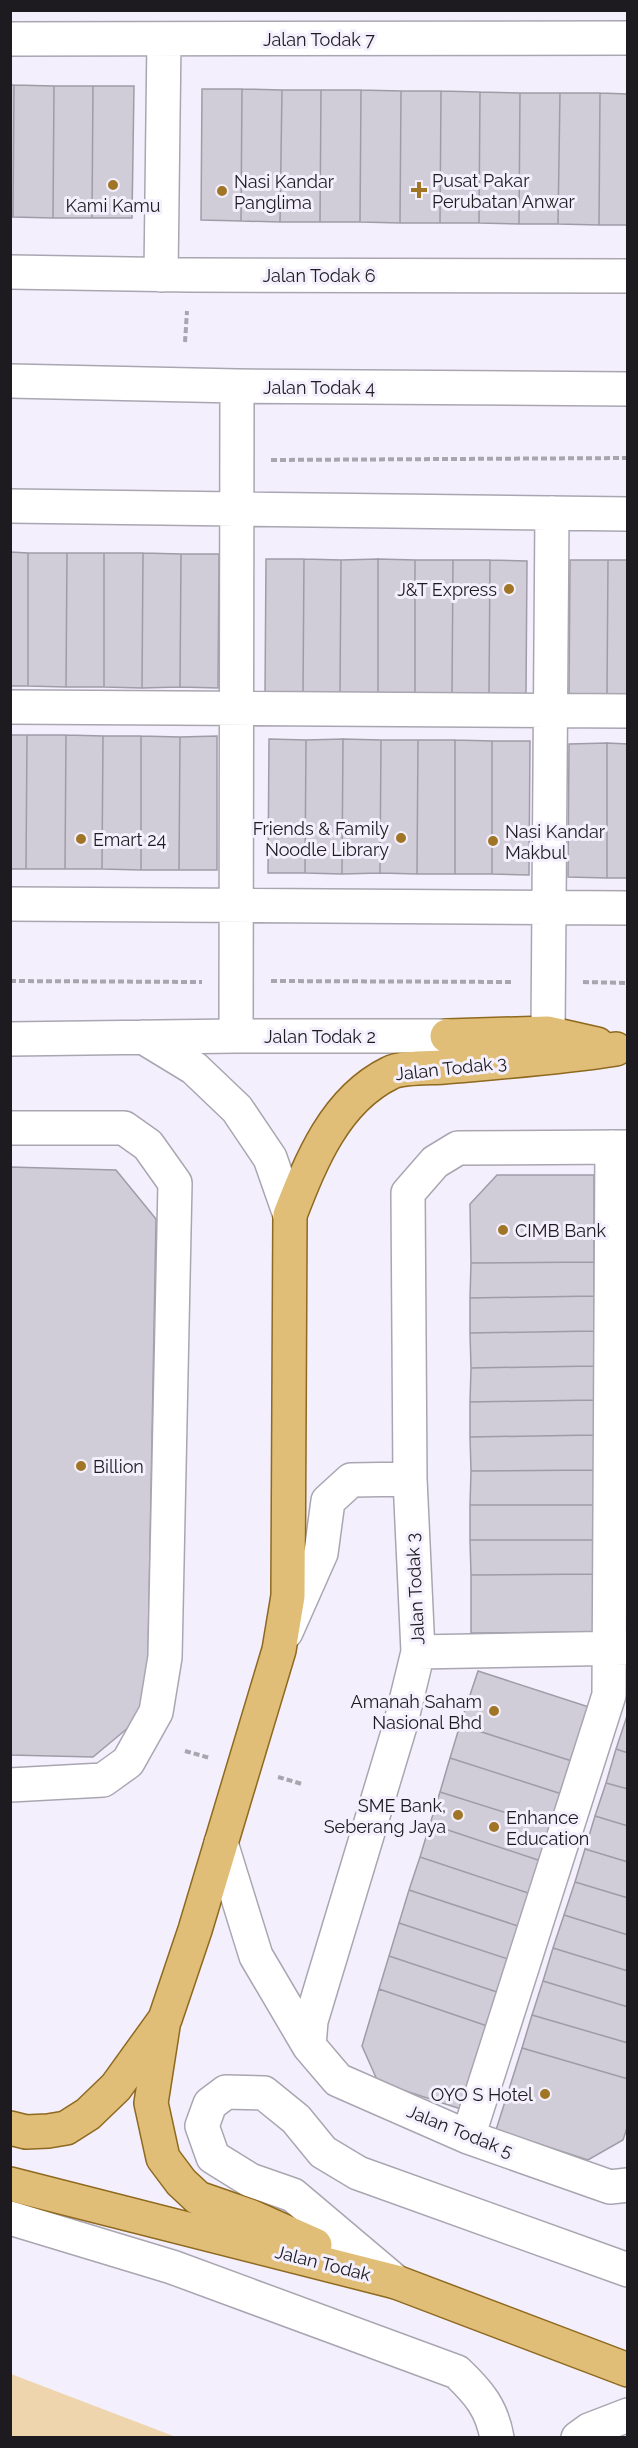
<svg xmlns="http://www.w3.org/2000/svg" width="638" height="2448" font-family="Raleway,sans-serif">
	<style>
		.green { fill: #eed5ad }
		.building { fill: #d0ccd8; stroke: #9f9ca7; stroke-width: 1.5 }
		.lines { fill: none; stroke-linecap: round; stroke-linejoin: round }
		.minor-casing { stroke: #a9a6b1; stroke-width: 36 }
		.major-casing { stroke: #8e691f; stroke-width: 36 }
		.path { stroke: #a8a5af; stroke-width: 4; stroke-dasharray: 6 3; stroke-linecap: butt }
		.minor { stroke: #fff; stroke-width: 33 }
		.major { stroke: #e0be78; stroke-width: 33 }
		.poi-dot { fill: #a07626; stroke: #f4effc; stroke-width: 2 }
		.labels { text-anchor: middle; dominant-baseline: central; stroke-width: 6; stroke-linejoin: round; paint-order: stroke }
		.street-label { font-size: 18px; fill: #1d1b20; stroke: #f4effc }
		.poi-label { font-size: 18px; fill: #1d1b20; stroke: #f4effc; text-anchor: start }
	</style>
	<rect width="100%" height="100%" fill="#f4effc"/>
	<!-- green -->
	<path class="green" d="M11 2374 176 2437H11Z"/>
	<!-- building -->
	<path class="building" d="M10 85H14L13 217H10Z
		M14 85 54 86 53 218 13 217Z
		M54 86H93L92 218H53Z
		M93 86H134L132 218H92Z
		M202 89H242L241 221 201 220Z
		M242 89 282 90 280 222 241 221Z
		M282 90H321L320 222H280Z
		M321 90H361L360 222H320Z
		M361 90 401 91 400 223 360 222Z
		M401 91H441L440 223H400Z
		M441 91 480 92 479 223H440Z
		M480 92 520 93 519 224 479 223Z
		M520 93H560L558 224H519Z
		M560 93H600L599 225 558 224Z
		M600 93 628 94V225H599Z
		M10 552 28 553V686H10Z
		M28 553H67L66 687 28 686Z
		M67 553H104V687H66Z
		M104 553H143L142 688 104 687Z
		M143 553 181 554 180 687 142 688Z
		M181 554H219L218 688 180 687Z
		M266 559H304L303 693H265Z
		M304 559 341 560 340 693H303Z
		M378 559 415 560V694L378 693Z
		M378 559V693H340L341 560Z
		M415 560H453L452 694H415Z
		M453 560H490L489 694H452Z
		M490 560 527 561 526 695 489 694Z
		M570 560H608L607 694H569Z
		M608 560H628V694H607Z
		M10 735H27L26 869H10Z
		M27 735H66L65 869H26Z
		M66 735 103 736 102 869H65Z
		M103 736H141V870L102 869Z
		M141 736 180 737 179 870H141Z
		M217 736V870H179L180 737Z
		M269 739 306 740 305 873H268Z
		M343 739 381 740 380 873 342 874Z
		M343 739 342 874 305 873 306 740Z
		M381 740H418L417 874 380 873Z
		M418 740H455V874H417Z
		M455 740 492 741V874H455Z
		M492 741H530L529 875 492 874Z
		M607 743V878L568 877 569 744Z
		M607 743 628 744V878H607Z
		M10 1167 116 1170 156 1219 147 1712 93 1757 10 1755Z
		M497 1175H594V1262L471 1263 470 1204Z
		M594 1262V1296L470 1298 471 1263Z
		M594 1296V1331L470 1333V1298Z
		M594 1331V1366L471 1368 470 1333Z
		M594 1366V1400L470 1402 471 1368Z
		M594 1400V1435L470 1437V1402Z
		M594 1435V1470L471 1471 470 1437Z
		M594 1470V1505H470L471 1471Z
		M470 1505H594V1540H470Z
		M470 1540H594V1574L471 1575Z
		M594 1574V1632L471 1633V1575Z
		M478 1671 595 1709 578 1763 460 1725Z
		M628 1713V1753L616 1749Z
		M460 1725 578 1763 568 1796 450 1758Z
		M616 1749 628 1753V1789L606 1783Z
		M450 1758 568 1796 558 1829 440 1792Z
		M606 1783 628 1789V1826L595 1816Z
		M440 1792 558 1829 547 1863 430 1824Z
		M595 1816 628 1826V1862L585 1849Z
		M430 1824 547 1863 537 1896 420 1857Z
		M585 1849 628 1862V1898L575 1882Z
		M420 1857 537 1896 527 1929 409 1890Z
		M575 1882 628 1898V1935L564 1915Z
		M409 1890 527 1929 517 1962 399 1923Z
		M564 1915 628 1935V1971L553 1948Z
		M399 1923 517 1962 506 1995 389 1956Z
		M553 1948 628 1971V2007L543 1981Z
		M389 1956 506 1995 496 2029 379 1989Z
		M543 1981 628 2007V2043L532 2015Z
		M379 1989 496 2029 470 2112 378 2082 362 2046Z
		M532 2015 628 2043V2079L522 2048Z
		M522 2048 628 2079V2125L623 2140 588 2160 496 2130Z"/>
	<g class="lines">
		<defs>
			<path id="minor" d="M10 39 628 38
				M10 272 190 275 628 276
				M161 275 164 39
				M10 381 237 386 628 389
				M10 506 628 514
				M10 707 628 711
				M10 904 628 908
				M548 1033 552 513
				M236 1036 237 386
				M143 1037 194 1068 237 1109 270 1158 290 1215
				M10 1039 236 1036H447
				M10 1128H124L148 1145 175 1183 165 1657 156 1712 128 1762 103 1780 10 1785
				M286 1632 321 1553 328 1501 351 1480 410 1479
				M418 1652 628 1648
				M221 1843 256 1956 309 2046 338 2080 468 2137 610 2187 628 2185
				M309 2046 311 2021 400 1726 418 1652 410 1479 408 1193 435 1162 458 1148 628 1147
				M468 2137 609 1695 612 1147
				M10 2218 172 2267 457 2372C478 2392 492 2408 497 2438
				M396 2282 293 2195 250 2180 213 2157 202 2126 210 2104 226 2092 264 2093 296 2119 323 2152 358 2173 628 2270
				M578 2438 589 2430 628 2415"/>
			<path id="major" d="M447 1036 548 1033 597 1044
				M163 2026 151 2103 163 2158 181 2182 198 2198 250 2216 315 2245
				M10 2128 26 2132 48 2131 66 2128 88 2114 116 2087 165 2019 195 1930 279 1650 288 1596 290 1215C311 1161 335 1100 390 1073 401 1067 430 1068 444 1067 502 1062 559 1058 616 1049
				M10 2184 396 2282 628 2370"/>
		</defs>
		<!-- minor casing -->
		<use href="#minor" class="minor-casing"/>
		<!-- major casing -->
		<use href="#major" class="major-casing"/>
		<!-- path -->
		<path class="path" d="M185 342 187 311
			M271 460 628 458
			M10 981 202 982
			M271 981 512 982
			M583 982 628 983
			M185 1751 210 1758
			M278 1777 302 1784"/>
		<!-- minor -->
		<use href="#minor" class="minor"/>
		<!-- major -->
		<use href="#major" class="major"/>
	</g>
	<!-- markers -->
	<g class="poi-dot">
		<circle cx="113" cy="185" r="6"/>
		<path d="M416 181h6v6h6v6h-6v6h-6v-6h-6v-6h6z"/>
		<circle cx="222" cy="191" r="6"/>
		<circle cx="509" cy="589" r="6"/>
		<circle cx="401" cy="838" r="6"/>
		<circle cx="81" cy="839" r="6"/>
		<circle cx="493" cy="841" r="6"/>
		<circle cx="503" cy="1230" r="6"/>
		<circle cx="81" cy="1466" r="6"/>
		<circle cx="494" cy="1711" r="6"/>
		<circle cx="458" cy="1815" r="6"/>
		<circle cx="494" cy="1827" r="6"/>
		<circle cx="545" cy="2094" r="6"/>
	</g>
	<g class="labels">
		<!-- street labels -->
		<g class="street-label">
			<text x="319" y="39">Jalan Todak 7</text>
			<text x="319" y="275">Jalan Todak 6</text>
			<text x="319" y="387">Jalan Todak 4</text>
			<text x="320" y="1036">Jalan Todak 2</text>
			<text transform="translate(451 1068) rotate(-6)">Jalan Todak 3</text>
			<text transform="translate(415 1589) rotate(-93)">Jalan Todak 3</text>
			<text transform="translate(460 2131) rotate(22)">Jalan Todak 5</text>
			<text transform="translate(323 2263) rotate(14)">Jalan Todak</text>
		</g>
		<!-- poi labels -->
		<g class="poi-label">
			<text x="432" y="180">Pusat Pakar<tspan x="432" dy="21">Perubatan Anwar</tspan></text>
			<text x="234" y="181">Nasi Kandar<tspan x="234" dy="21">Panglima</tspan></text>
			<text x="113" y="205" text-anchor="middle">Kami Kamu</text>
			<text x="497" y="589" text-anchor="end">J&amp;T Express</text>
			<text x="389" y="828" text-anchor="end">Friends &amp; Family<tspan x="389" dy="21">Noodle Library</tspan></text>
			<text x="505" y="831">Nasi Kandar<tspan x="505" dy="21">Makbul</tspan></text>
			<text x="93" y="839">Emart 24</text>
			<text x="515" y="1230">CIMB Bank</text>
			<text x="93" y="1466">Billion</text>
			<text x="482" y="1701" text-anchor="end">Amanah Saham<tspan x="482" dy="21">Nasional Bhd</tspan></text>
			<text x="446" y="1805" text-anchor="end">SME Bank,<tspan x="446" dy="21">Seberang Jaya</tspan></text>
			<text x="506" y="1817">Enhance<tspan x="506" dy="21">Education</tspan></text>
			<text x="533" y="2094" text-anchor="end">OYO S Hotel</text>
		</g>
	</g>
	<!-- border -->
	<rect width="638" height="2448" fill="none" stroke="#1d1b20" stroke-width="24"/>
</svg>
